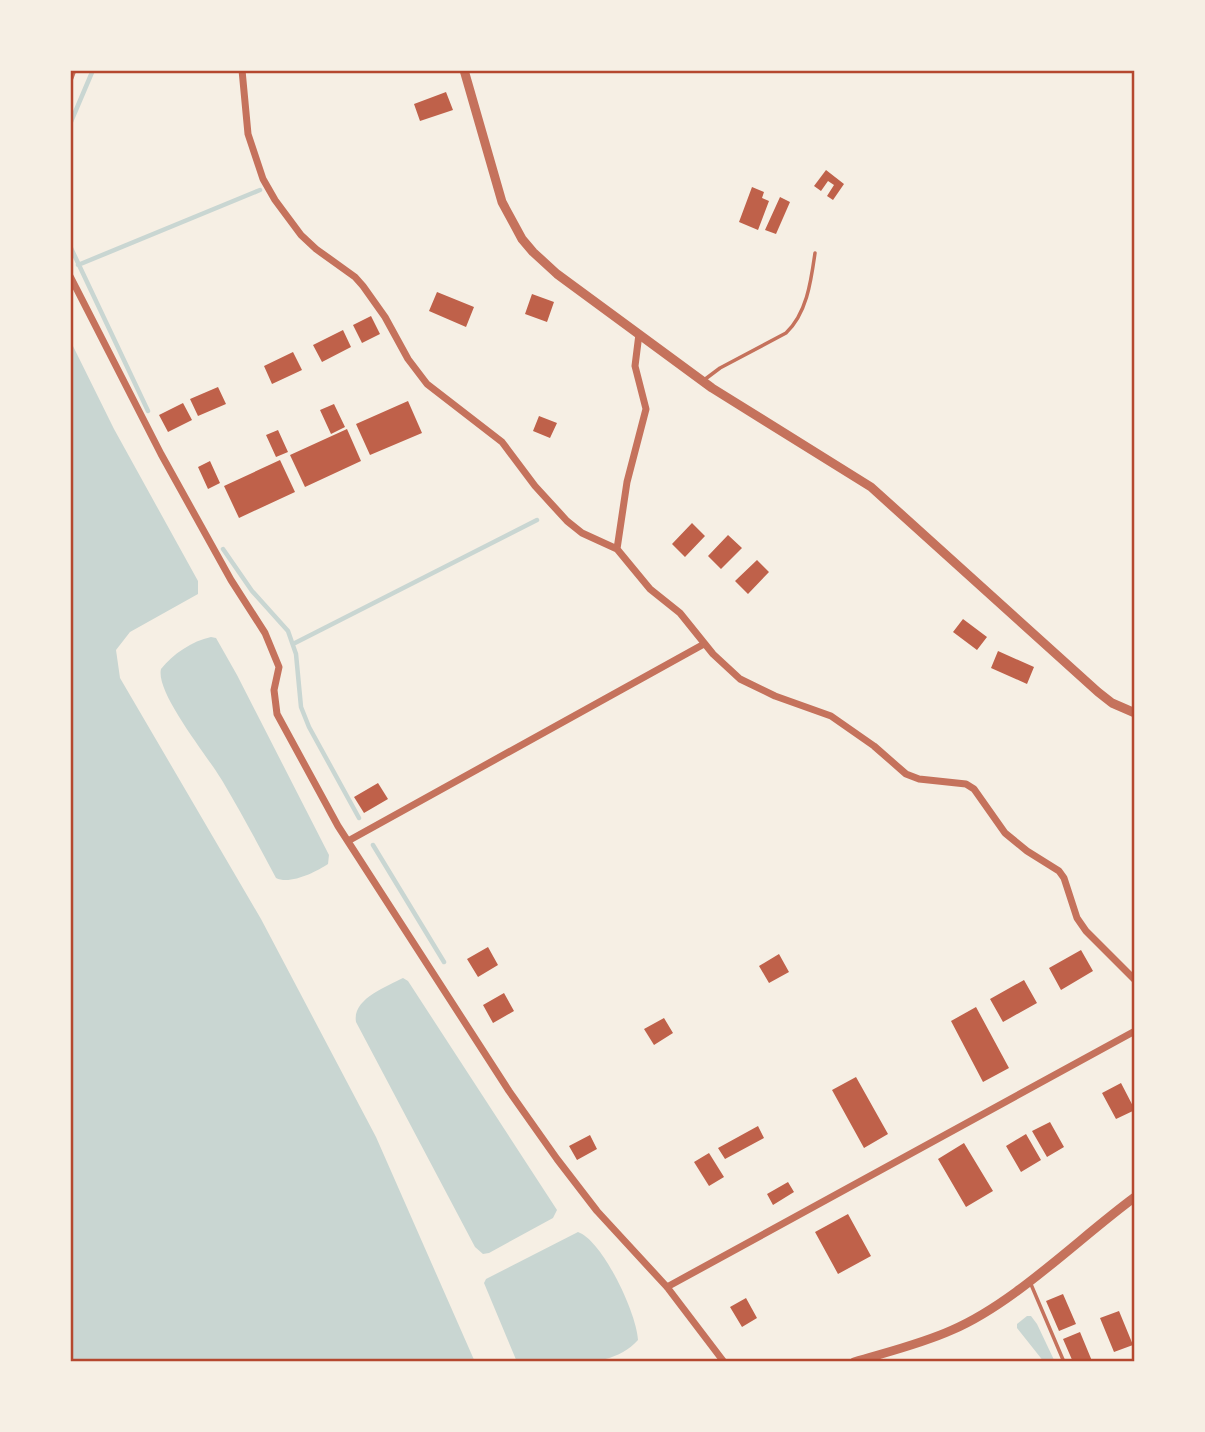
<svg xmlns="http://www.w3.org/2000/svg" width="1205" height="1432" font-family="'Space Grotesk',sans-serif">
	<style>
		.water { fill: #c9d6d2 }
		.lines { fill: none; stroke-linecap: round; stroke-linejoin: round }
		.stream { stroke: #c9d6d2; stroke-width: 4.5 }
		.building { fill: #bf614a }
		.service { stroke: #c5725c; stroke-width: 3.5 }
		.minor { stroke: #c5725c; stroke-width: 7 }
		.tertiary { stroke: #c5725c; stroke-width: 9 }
		.neatline { fill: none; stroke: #b5482f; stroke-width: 2.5 }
	</style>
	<rect width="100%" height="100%" fill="#f6efe4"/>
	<!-- water -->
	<path class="water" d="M70 340 114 429 198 581V594L130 632 116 650 120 678 261 919 376 1137 475 1362H70Z
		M211 637 216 638 220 645 237 675 329 855 328 864C316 872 290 885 276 878 259 846 242 814 223 782 210 759 155 693 161 669 173 654 192 641 211 637Z
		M403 978 408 981 557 1210 553 1218 489 1253 483 1254 475 1247 356 1022C352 999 386 987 403 978Z
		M578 1232C603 1241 637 1314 638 1340 609 1372 556 1362 517 1362L484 1283 486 1279Z
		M1027 1316H1031L1037 1324 1055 1362H1044L1017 1328V1324Z"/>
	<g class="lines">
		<!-- stream -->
		<path class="stream" d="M70 124 93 70
			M70 246 148 411
			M78 265 260 190
			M223 549 252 591 288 631 296 654 301 707 309 727 359 818
			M293 644 537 520
			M373 845 444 962"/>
	</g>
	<!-- building -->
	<path class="building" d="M446 92 453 110 420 121 414 104Z
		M826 170 844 184 833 200 827 196 834 185 828 181 821 191 814 186Z
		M752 187 764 192 762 198 769 201 758 230 739 222Z
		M780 197 790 202 776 234 765 230Z
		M437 292 474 307 466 327 429 311Z
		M532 294 554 302 547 322 525 314Z
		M371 316 380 334 362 343 353 325Z
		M343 330 351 347 322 362 313 345Z
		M293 352 302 370 272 384 264 366Z
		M218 387 226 404 198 416 190 399Z
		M408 401 422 433 370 455 356 424Z
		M183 403 192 420 168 432 159 415Z
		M334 404 345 427 331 434 320 410Z
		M539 416 557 423 550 438 533 431Z
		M347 429 361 461 305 487 290 455Z
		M278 430 288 452 276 457 266 435Z
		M280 460 295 492 239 518 224 486Z
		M210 461 220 483 208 489 198 467Z
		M692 523 705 536 685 557 672 544Z
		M728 535 742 548 721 569 708 556Z
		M757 560 769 572 748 594 735 581Z
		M963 619 987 637 977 650 953 632Z
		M998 651 1034 667 1027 684 991 668Z
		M378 783 388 799 364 813 354 797Z
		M488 947 498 965 478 977 467 959Z
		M1081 950 1093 971 1061 990 1049 968Z
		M779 954 789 972 769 983 759 966Z
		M1024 980 1037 1003 1003 1022 990 999Z
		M504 993 514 1011 493 1023 483 1005Z
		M976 1007 1009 1068 983 1082 951 1021Z
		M664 1018 673 1033 654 1045 644 1029Z
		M856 1077 888 1134 864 1148 832 1090Z
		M1121 1083 1135 1110 1116 1119 1102 1093Z
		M1050 1122 1064 1147 1047 1157 1032 1131Z
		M758 1126 764 1138 725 1159 718 1148Z
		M1026 1134 1041 1160 1021 1172 1006 1146Z
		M590 1135 597 1149 577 1160 569 1146Z
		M964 1143 993 1191 966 1207 938 1159Z
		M709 1153 724 1177 709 1186 694 1162Z
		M788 1182 794 1192 773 1205 767 1194Z
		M848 1214 871 1256 838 1274 815 1232Z
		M1063 1294 1076 1324 1059 1331 1046 1301Z
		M746 1298 757 1318 742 1327 730 1307Z
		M1119 1311 1133 1345 1114 1352 1100 1318Z
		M1080 1332 1092 1361 1090 1362H1073L1063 1339Z"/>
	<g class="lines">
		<!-- service -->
		<path class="service" d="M704 380 720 368 786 333C807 313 811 281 815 253
			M1030 1282 1064 1362"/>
		<!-- minor -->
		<path class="minor" d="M242 70 248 134 263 179 275 200 301 235 316 249 355 277 363 286 385 317 408 359 427 384 502 442 535 486 567 521 582 533 617 549 650 589 680 613 713 654 740 679 775 696 831 716 874 746 906 774 919 779 966 784 974 789 1005 833 1027 851 1059 871 1064 878 1077 918 1086 931 1135 980
			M70 78 73 70
			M70 276 161 454 231 580 265 633 279 667 274 690 277 714 338 826 509 1091 557 1159 597 1211 667 1287 724 1362
			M617 549 627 482 646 409 635 366 639 334
			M348 841 704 644
			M667 1287 1135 1031"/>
		<!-- tertiary -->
		<path class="tertiary" d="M464 70 502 202 522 239 533 252 557 274 712 388 871 487 1098 692 1112 703 1135 713
			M854 1362C887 1352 921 1344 952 1330 1015 1303 1079 1238 1135 1197"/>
	</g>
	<!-- border -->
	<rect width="1205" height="1432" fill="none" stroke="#f6efe4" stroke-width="144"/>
	<rect x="72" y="72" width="1061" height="1288" class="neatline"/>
</svg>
